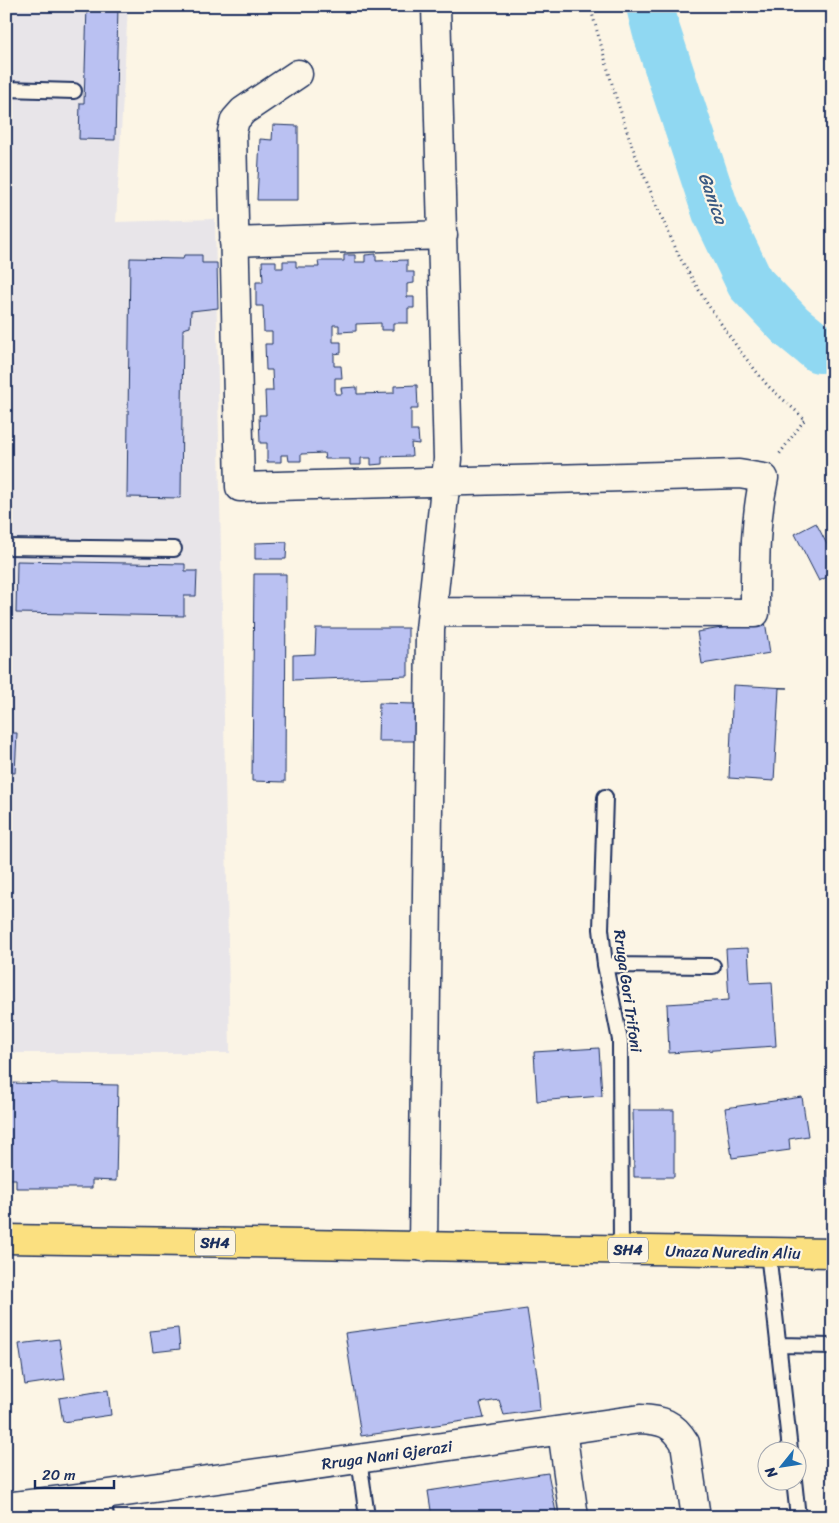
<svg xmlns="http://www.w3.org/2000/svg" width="839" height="1523" font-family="Sriracha,sans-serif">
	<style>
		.built { fill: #e8e5e9 }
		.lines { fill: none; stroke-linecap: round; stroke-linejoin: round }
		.river { stroke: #90d8f2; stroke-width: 48 }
		.building { fill: #bac1f2; stroke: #1b2f5e }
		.service-casing { stroke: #1b2f5e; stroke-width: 18 }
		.minor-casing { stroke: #1b2f5e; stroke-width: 31 }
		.primary-casing { stroke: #1b2f5e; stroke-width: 31 }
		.path { stroke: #1b2f5e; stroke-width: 3; stroke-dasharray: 1 4; stroke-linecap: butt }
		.service { stroke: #fcf5e5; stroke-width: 14 }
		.minor { stroke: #fcf5e5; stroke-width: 28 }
		.primary { stroke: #fbe080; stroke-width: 28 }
		.labels { text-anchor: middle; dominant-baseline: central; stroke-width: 4.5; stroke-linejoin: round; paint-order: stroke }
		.shield { fill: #fcf5e5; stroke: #5e6a86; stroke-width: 1 }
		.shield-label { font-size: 15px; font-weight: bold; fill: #1b2f5e }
		.street-label { font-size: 16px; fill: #1b2f5e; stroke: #fcf5e5 }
		.water-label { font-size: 18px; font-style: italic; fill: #385983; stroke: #fcf5e5 }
	</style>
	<rect width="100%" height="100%" fill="#fcf5e5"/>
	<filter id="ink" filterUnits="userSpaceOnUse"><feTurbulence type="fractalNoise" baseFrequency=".02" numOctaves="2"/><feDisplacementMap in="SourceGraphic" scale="10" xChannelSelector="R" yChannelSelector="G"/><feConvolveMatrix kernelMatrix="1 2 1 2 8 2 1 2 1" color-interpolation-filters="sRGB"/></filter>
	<g filter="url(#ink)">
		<!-- built -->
		<path class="built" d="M6 6H128L116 222 215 219 230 1053H6Z"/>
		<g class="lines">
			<!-- river -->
			<path class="river" d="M650 6 656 30 716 212 750 283 791 326 819 349 833 348"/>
		</g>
		<!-- building -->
		<path class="building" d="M87 6H118L115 140 79 139 80 103H84Z
			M273 125 298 126V200H257L260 139 272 140Z
			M376 254V261L407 260V272H414V283L407 284V297H414V308H408V323H393V330H381V323L356 324V331L339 332V325H333V342H341V353L334 354V366H341L342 378H335V394H342L341 388 357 387V394L394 393V386L417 385 418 409H411V431H418L419 444 411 443 412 456 382 457V464L371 465V458H361V465H350V459H325L324 453 301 454V461H289L288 455H281V462H267V443H260L259 415H266L265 391H273L272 370H266L265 344H272V332H264L263 306H256V282H263L262 261H276V268H283V261H296V267H319L318 261H344V255H355V262H365V255Z
			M184 255H202V263H217L218 308 191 311 190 327 183 329 181 496 180 498 127 497 130 258 183 259Z
			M816 523 833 556V574L819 581 795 534Z
			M287 542 286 559H255V543Z
			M17 561 185 564V571H197L196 596H184V616L16 613Z
			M254 574H286L285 782 252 781Z
			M765 621 770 653 702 664 697 632Z
			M316 628H408V676L293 680V655L315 654Z
			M733 685 788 688H779L774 781 729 778Z
			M379 703 415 704 416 741H378Z
			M6 733H17L15 773 6 772Z
			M748 948 750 983 772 982 776 1046 669 1053 667 1004 729 1000 726 949Z
			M599 1048 602 1096 537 1101 534 1052Z
			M6 1083 118 1085 116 1181 92 1180V1188H16V1179H6Z
			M802 1097 808 1136 789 1139 790 1150 732 1158 725 1108Z
			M633 1110H674V1177H634Z
			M829 1133H833V1184H827Z
			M6 1282H8L10 1316H6Z
			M527 1309 538 1382 540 1410 504 1415 499 1400 480 1403 484 1418 361 1436 345 1333Z
			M178 1328 180 1349 153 1352 150 1331Z
			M59 1339 65 1379 25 1385 19 1344Z
			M108 1390 111 1415 63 1422 59 1398Z
			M548 1473 557 1517H432L428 1491Z"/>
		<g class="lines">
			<defs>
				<path id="service" d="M6 89 74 91
					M6 547 174 549
					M605 797 601 929 605 965 620 1040 621 1250
					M605 965 713 966
					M768 1252 790 1450
					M778 1345 833 1346
					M359 1459 367 1517
					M794 1480 798 1517
					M103 1495 106 1517"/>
				<path id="minor" d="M298 74 243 111 235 120 232 132 240 487 739 474 764 478C754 523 755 568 755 613L432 612
					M234 242 443 235
					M423 1247 430 630 448 459 436 6
					M562 1430 574 1517
					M6 1507 103 1495 640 1419C662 1420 673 1423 685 1443L696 1517"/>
				<path id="primary" d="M6 1239 833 1253"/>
			</defs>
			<!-- service casing -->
			<use href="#service" class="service-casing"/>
			<!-- minor casing -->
			<use href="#minor" class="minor-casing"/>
			<!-- primary casing -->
			<use href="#primary" class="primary-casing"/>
			<!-- path -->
			<path class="path" d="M590 6 614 91 633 149 658 209 680 258 706 302 740 351 768 386 805 419 778 456"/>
			<!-- service -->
			<use href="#service" class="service"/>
			<!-- minor -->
			<use href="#minor" class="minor"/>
			<!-- primary -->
			<use href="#primary" class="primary"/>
		</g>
	</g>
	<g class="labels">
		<!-- shield labels -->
		<g class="shield">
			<rect x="195" y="1230.5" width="40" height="25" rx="4"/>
			<rect x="608" y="1237.5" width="40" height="25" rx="4"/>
		</g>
		<g class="shield-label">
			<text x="215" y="1243">SH4</text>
			<text x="628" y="1250">SH4</text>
		</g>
		<!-- street labels -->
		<g class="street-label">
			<text transform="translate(628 991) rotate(82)">Rruga Gori Trifoni</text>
			<text transform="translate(733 1252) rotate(1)">Unaza Nuredin Aliu</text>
			<text transform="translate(387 1455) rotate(-8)">Rruga Nani Gjerazi</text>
		</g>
		<!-- water labels -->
		<g class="water-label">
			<text transform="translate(713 198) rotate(70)">Ganica</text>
		</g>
	</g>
	<!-- margin -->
	<rect width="839" height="1523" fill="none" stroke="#fcf5e5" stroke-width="25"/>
	<rect x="12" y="12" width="814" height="1498" fill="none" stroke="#1b2f5e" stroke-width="2" filter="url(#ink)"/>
	<!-- north arrow -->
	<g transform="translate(782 1466) rotate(240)"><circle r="24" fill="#fcf5e5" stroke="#a2a6af"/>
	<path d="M0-4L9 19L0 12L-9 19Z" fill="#1f6fb2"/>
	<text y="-8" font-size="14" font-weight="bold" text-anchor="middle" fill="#1b2f5e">N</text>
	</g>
	<!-- scale -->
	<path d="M35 1480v8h79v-8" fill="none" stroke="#1b2f5e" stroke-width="2.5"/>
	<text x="42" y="1480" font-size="15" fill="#1b2f5e" stroke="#fcf5e5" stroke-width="4" paint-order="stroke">20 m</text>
</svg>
